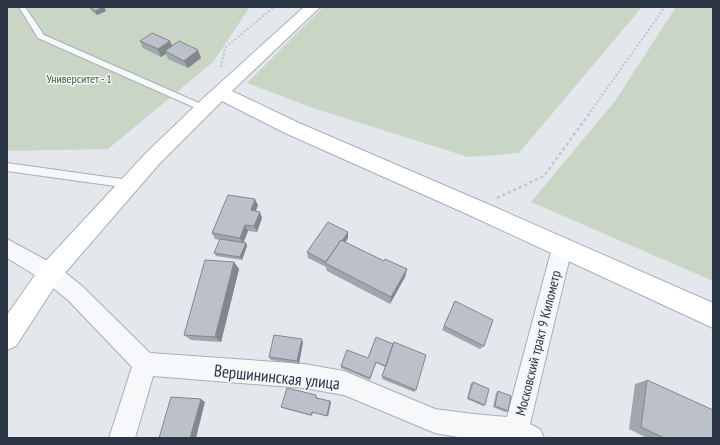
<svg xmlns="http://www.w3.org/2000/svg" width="720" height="445" font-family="'PT Sans Narrow',sans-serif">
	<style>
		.green { fill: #c9d6c5 }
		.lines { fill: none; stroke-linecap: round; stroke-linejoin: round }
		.lane-casing { stroke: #a9aeb7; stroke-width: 2 }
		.street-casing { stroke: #a9aeb7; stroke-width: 2 }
		.secondary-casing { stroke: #a9aeb7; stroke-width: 2 }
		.path-far1 { stroke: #c2c5cb; stroke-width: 2; stroke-dasharray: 2 2; stroke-linecap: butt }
		.path { stroke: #c2c5cb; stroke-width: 2.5; stroke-dasharray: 3 3; stroke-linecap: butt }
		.lane { fill: #f7f8fa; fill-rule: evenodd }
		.street { fill: #f7f8fa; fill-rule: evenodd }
		.secondary { fill: #fff; fill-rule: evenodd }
		.wall { fill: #a1a5ae }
		.shaded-wall { fill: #83868d }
		.building { fill: #bbc0ca; stroke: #83868d }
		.labels { text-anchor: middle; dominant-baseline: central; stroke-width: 3; stroke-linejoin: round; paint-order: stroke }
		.far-park-label { font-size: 12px; fill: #3f6138; stroke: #f4f6f9 }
		.street-label { font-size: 14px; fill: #2b3445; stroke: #f4f6f9 }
		.near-street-label { font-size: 17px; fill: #2b3445; stroke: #f4f6f9 }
	</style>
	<rect width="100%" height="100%" fill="#e4e7ec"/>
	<!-- green -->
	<path class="green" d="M7 7H250L213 62 108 149 7 151Z
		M323 7H642L519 153 468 157 313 108 247 83Z
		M676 7H713V281L531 202 615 101Z"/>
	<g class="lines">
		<defs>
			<path id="lane" d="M19 7H25L44 35 206 106 207 108 206 110H200L38 38Z
				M7 163 129 180 132 181 134 184 132 187 129 188 7 171Z"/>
			<path id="street" d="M7 239 57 266 82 286 150 353 304 364 344 371 435 409 473 414 507 417 552 248 555 242 562 239 569 242 572 248 530 424 540 429 544 438H464L435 433 344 395 304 388 153 376 135 438H109L132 367 68 300 43 280 7 258Z"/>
			<path id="secondary" d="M304 7H320L232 91 299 123 483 202 713 303V328L467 214 285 133 222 101 160 163 58 281 16 346 7 350V315L42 265 146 153 197 104Z"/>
		</defs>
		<!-- lane casing -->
		<use href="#lane" class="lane-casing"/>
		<!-- street casing -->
		<use href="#street" class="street-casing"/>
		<!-- secondary casing -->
		<use href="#secondary" class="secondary-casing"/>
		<!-- path-far1 -->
		<path class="path-far1" d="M221 67 225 48 274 7
			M588 115 665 7"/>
		<!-- path -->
		<path class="path" d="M497 198 544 176 589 114"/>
		<!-- lane -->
		<use href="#lane" class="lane"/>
		<!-- street -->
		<use href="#street" class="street"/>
		<!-- secondary -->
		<use href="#secondary" class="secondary"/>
	</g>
	<!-- wall -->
	<path class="wall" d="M89 7H104L106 11 97 15 91 10Z
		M140 41H170L172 46 201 58 188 68 168 59 166 54 161 57 143 48Z
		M258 205 256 211 262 218 257 232 248 231 244 242 246 243 247 246 242 260 216 256 214 253 220 240 215 239 212 233Z
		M348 238 345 242 384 261 407 269 405 277 390 304 327 271 326 267 308 258 307 252Z
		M234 262 239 269 221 342 191 340 184 335Z
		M455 301 484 346 480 349 442 330Z
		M376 337 416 390 414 392 382 379 385 367 376 363 370 380 341 368V366L368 358Z
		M303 342 299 364 271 360 269 357Z
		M647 380 713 438H647L629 429 635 384Z
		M473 382 485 405 483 406 467 399 471 383Z
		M498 391 508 411 505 412 493 407 496 393Z
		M316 395 317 397V398L331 402 328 416 313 413 312 416 282 408 281 407Z"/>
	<!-- shaded-wall -->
	<path class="shaded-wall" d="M103 7H104L106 11 97 15 95 11Z
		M170 41 173 48 165 51 166 54 161 57 158 49Z
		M198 50 201 58 188 68 184 61Z
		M255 199 258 205 253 216 251 210Z
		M260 212 262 218 257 232 254 226Z
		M245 225 248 231 243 243 240 238Z
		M348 232V238L330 265 328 263Z
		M246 243 247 246 242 260 240 257Z
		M234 262 239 269 221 342 215 337Z
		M407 269 405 277 390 304 391 297Z
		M302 339 303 342 299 364 297 361Z
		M201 399 205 402 196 438H190Z
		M330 401 331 402 328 416H327Z"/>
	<!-- building -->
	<path class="building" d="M90 7H103L95 11Z
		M152 33 170 41 158 49 140 41Z
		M179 41 198 50 184 61 165 51Z
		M228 195 255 199 251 210 260 212 254 226 245 225 240 238 212 233Z
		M328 222 348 232 342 241 341 240 326 262 307 252Z
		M220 239 246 243 240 257 214 253Z
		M341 240 384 261 385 259 407 269 391 297 325 263Z
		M205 260 234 262 215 337 184 335Z
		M455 301 493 320 484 346 444 326Z
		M274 335 302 339 297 361 269 357Z
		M376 337 393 344 386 366 376 362 370 378 341 366 347 350 368 358Z
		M394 342 426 355 416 390 382 376Z
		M647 380 713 410V438H664L641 427Z
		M473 382 489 389 485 405 468 398Z
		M287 388 316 395V398L330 401 327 416 312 412 311 415 281 407Z
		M498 391 511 396 508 411 495 406Z
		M171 397 201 399 190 438H159Z"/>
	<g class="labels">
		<!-- far-park labels -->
		<g class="far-park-label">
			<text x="79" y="78">Университет - 1</text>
		</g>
		<!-- street labels -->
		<g class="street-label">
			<text transform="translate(538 343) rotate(-76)">Московский тракт 9 Километр</text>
		</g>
		<!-- near-street labels -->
		<g class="near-street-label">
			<text transform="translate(277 377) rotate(6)">Вершининская улица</text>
		</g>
	</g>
	<!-- border -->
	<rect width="720" height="445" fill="none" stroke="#2b3445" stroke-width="16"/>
</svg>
